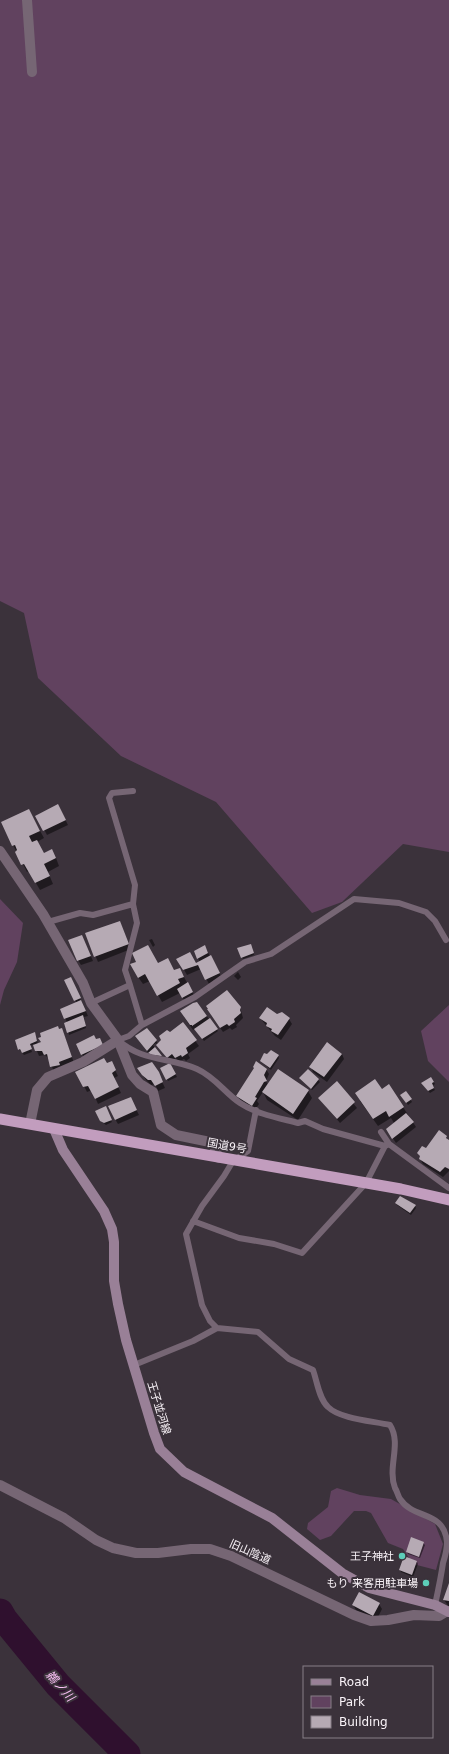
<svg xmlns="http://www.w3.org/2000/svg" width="449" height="1754" font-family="'DejaVu Sans','Noto Sans JP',sans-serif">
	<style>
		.green { fill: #61425f }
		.shadow { fill: #0007 }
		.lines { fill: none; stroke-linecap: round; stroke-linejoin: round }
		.river { stroke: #2f102e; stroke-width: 27 }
		.building { fill: #b6aab4 }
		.service { stroke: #766674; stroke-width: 6 }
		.minor { stroke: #766674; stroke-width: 10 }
		.secondary { stroke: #998097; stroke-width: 10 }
		.trunk { stroke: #c29dbe; stroke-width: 11 }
		.poi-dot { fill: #5dceb9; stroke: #3b323b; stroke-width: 1.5 }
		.labels { text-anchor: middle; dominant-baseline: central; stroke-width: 4; stroke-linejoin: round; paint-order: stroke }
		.street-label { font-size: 11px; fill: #f9f3f8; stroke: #3b323b }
		.poi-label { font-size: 11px; fill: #f9f3f8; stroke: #3b323b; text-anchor: end }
		.water-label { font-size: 12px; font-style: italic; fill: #fec3f9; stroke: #3b323b }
	</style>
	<rect width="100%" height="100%" fill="#3b323b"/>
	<!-- green -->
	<path class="green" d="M0 0H449V852L403 844 342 902 312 913 216 802 121 756 38 678 24 613 0 601Z
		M0 899 23 923 17 962 4 990 0 1005Z
		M449 1005V1082L428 1061 421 1031Z
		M337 1488 360 1495 391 1499 435 1524 443 1544 436 1570 413 1564 403 1549 388 1543 371 1513 366 1511H354L331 1536 320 1540 307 1529 308 1523 328 1507 331 1491Z"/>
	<!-- shadow -->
	<path class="shadow" d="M61 811 68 825 47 835 37 816Z
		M33 818 44 838 37 842 44 854 56 858 59 866 48 872 53 884 40 890 29 871 27 872 13 845Z
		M120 922 131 949 98 962 86 934Z
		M82 936 93 961 81 965 78 960Z
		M152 939 155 945 153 947 149 940Z
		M252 947 254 955 243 959 242 957Z
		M206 949 222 978 209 984 201 969 187 975 178 959 196 964 200 962 198 958Z
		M158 964 174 971 180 970 194 995 184 1000 180 993 162 1002 150 981 143 984 138 977Z
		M238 972 241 977 238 980 234 976Z
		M72 980 88 1016 84 1017 86 1028 69 1035 67 1022 61 1009 76 1003Z
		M197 1003 218 1031 204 1041 195 1029 193 1030 184 1017Z
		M240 1007 243 1018 236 1025 237 1027 232 1030 230 1028 223 1032 211 1015Z
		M282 1014 289 1019 292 1024 281 1040 275 1036 260 1018Z
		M183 1024 199 1046 188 1054 190 1058 186 1061 184 1059 178 1062 176 1058 170 1062 156 1043 153 1045 161 1058 150 1055 138 1039 156 1041 158 1044Z
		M62 1029 74 1063 54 1072 49 1059 45 1055 39 1056 34 1044 30 1046 32 1052 24 1055 19 1049 35 1034 38 1044Z
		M96 1040 102 1044 85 1060 77 1044Z
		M342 1054 344 1059 327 1082 313 1072 311 1067Z
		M278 1056 279 1058 271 1070 261 1061Z
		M170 1064 177 1077 168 1081 161 1069Z
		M114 1068 118 1076 114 1078 121 1093 98 1104 92 1090 87 1092 77 1072Z
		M138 1068 158 1073 165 1088 158 1091 155 1084 151 1085 146 1080Z
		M255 1069H266L269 1074 266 1081 268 1085 308 1091 312 1098 298 1120 267 1100 263 1092 257 1101 259 1104 255 1110 240 1101 237 1096Z
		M308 1070 320 1082 312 1090 300 1079Z
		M431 1078 435 1084 432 1086 435 1090 430 1093 423 1085Z
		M337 1083 357 1108 340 1123 319 1098Z
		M382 1090 403 1107 416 1127 396 1143 390 1134 394 1123 391 1118 378 1126 360 1101Z
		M406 1092 412 1102 408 1105 403 1098Z
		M133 1103 139 1115 118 1124 115 1119Z
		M106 1110 112 1122 106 1125 101 1121Z
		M446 1137 449 1141V1171L443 1177 423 1164 420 1159 426 1149Z
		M400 1197 415 1206 416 1208 411 1215 397 1205 396 1203Z
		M423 1543 425 1545 420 1558 408 1554 407 1552Z
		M404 1558 417 1562 418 1564 413 1577 401 1572 400 1570Z
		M449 1585V1607L444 1600Z
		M379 1604 382 1609 376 1621 356 1610 353 1605Z"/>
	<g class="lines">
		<!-- river -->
		<path class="river" d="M0 1612 4 1619 58 1685 127 1754"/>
	</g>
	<!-- building -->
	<path class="building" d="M58 804 66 820 43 831 35 816Z
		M29 809 40 831 29 836 32 842 37 840 44 853 52 849 56 858 44 864 50 876 35 883 24 864 21 865 15 852 17 850 15 845 12 846 1 822Z
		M120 921 129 944 94 957 85 933Z
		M82 935 91 956 77 961 68 940Z
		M251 944 254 953 241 958 237 948Z
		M148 945 158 963 168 958 174 970 180 968 184 977 178 979 180 983 157 996 145 974 138 978 130 964 136 962 132 953Z
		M205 945 208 953 197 959 194 951Z
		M190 952 196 963 211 955 220 973 205 980 198 965 183 970 176 959Z
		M71 977 81 998 74 1001 64 980Z
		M188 982 193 992 182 998 177 989Z
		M227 990 241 1007 240 1010 241 1013 234 1019 235 1022 229 1026 227 1024 220 1028 207 1009H208L206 1006Z
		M81 1000 86 1011 64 1019 60 1009Z
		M197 1002 207 1016 192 1026V1025H190L180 1011 193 1003Z
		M267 1007 277 1014 282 1012 290 1018 278 1035 271 1031 272 1029 266 1026 267 1023 259 1018Z
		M83 1015 86 1026 67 1033 64 1023Z
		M210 1018 218 1029 202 1039 194 1029Z
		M183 1022 197 1040 186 1048 188 1053 182 1057 181 1055 175 1058 172 1054 167 1058 156 1045 161 1040 159 1036 167 1030 170 1032Z
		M58 1026 59 1029 62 1028 72 1057 59 1062 60 1065 50 1067 47 1054 44 1055 42 1051H35L33 1045 41 1042 38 1038 41 1037 40 1033Z
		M147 1028 157 1040 147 1051 135 1036Z
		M35 1032 37 1041 30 1044 32 1049 22 1053 20 1049 18 1050 15 1040Z
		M94 1035 96 1039 100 1038 103 1045 81 1055 76 1044Z
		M327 1042 342 1054 324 1077 309 1067Z
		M155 1047 162 1056 152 1055 148 1053Z
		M271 1050 279 1055 270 1068 260 1061 264 1053 267 1054Z
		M104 1058 107 1063 112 1061 116 1070 112 1073 119 1087 95 1099 88 1086 83 1087 75 1072Z
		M256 1061 267 1069 264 1075 267 1081 264 1082 255 1097 257 1098 252 1106 236 1096 254 1068 253 1067Z
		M152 1062 159 1072 163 1082 155 1086 151 1080H148L142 1075 137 1068Z
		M170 1063 176 1074 166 1080 160 1068Z
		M278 1069 309 1090 293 1114 262 1092Z
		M308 1069 319 1079 311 1089 299 1078Z
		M431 1077 434 1082 432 1083 434 1088 428 1091 421 1083Z
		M375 1079 382 1089 389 1084 404 1107 389 1117 386 1111 373 1119 355 1093Z
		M337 1081 355 1102 337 1119 318 1098Z
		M406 1091 412 1099 406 1103 400 1095Z
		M131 1097 137 1110 115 1120 108 1106Z
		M106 1106 112 1120 104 1123 100 1121 95 1111Z
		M406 1113 414 1122 392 1139 386 1129Z
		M439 1130 447 1136 446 1138 449 1140V1169L445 1167 440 1172 419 1159 420 1156 417 1153 422 1146 426 1148Z
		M400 1196 416 1205 410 1213 395 1203Z
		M411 1537 424 1542 419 1557 406 1552Z
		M404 1556 417 1561 412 1575 399 1570Z
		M449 1583V1601L443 1600Z
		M359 1592 380 1603 373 1616 352 1605Z"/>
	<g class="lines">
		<!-- service -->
		<path class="service" d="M133 791 112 793 109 798 135 885 133 904
			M48 922 80 913 93 915 133 904 137 923 125 970 130 985
			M446 940 435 921 426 912 399 903 354 899 271 954 245 962 195 997 142 1025 129 1036 118 1040C142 1062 170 1057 197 1069 215 1077 225 1093 240 1103 256 1114 279 1118 298 1123L305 1121 323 1129 385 1146 389 1144 449 1188
			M91 1003 130 985 142 1025
			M256 1110 248 1151 233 1161 224 1176 202 1206 186 1234 202 1305 210 1321 217 1328 258 1332 289 1359 313 1370C317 1381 319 1399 328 1407 340 1419 373 1421 390 1425 402 1444 387 1467 395 1488 397 1491 398 1496 400 1499 414 1520 444 1510 447 1542 447 1549 445 1557 443 1563 441 1577 438 1591 435 1605
			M381 1132 389 1144
			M193 1221 239 1238 274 1244 302 1253 366 1183 385 1146
			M134 1365 193 1341 217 1328"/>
		<!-- minor -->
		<path class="minor" d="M27 0 32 72
			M0 851 43 914 83 983 91 1003 118 1040 132 1075 140 1084 153 1092 161 1125 176 1135 210 1142 214 1146 219 1158
			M30 1124 37 1090 48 1077 83 1062 118 1040
			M0 1485 64 1518 96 1540 113 1548 136 1553H158L191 1549H210L231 1556 354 1615 371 1621 388 1620 414 1615 439 1616 447 1611"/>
		<!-- secondary -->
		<path class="secondary" d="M54 1129 63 1150 104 1211 112 1229 114 1242V1281L118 1304 126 1340 154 1433 160 1449 184 1472 272 1518 342 1573 369 1588 435 1605 449 1612"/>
		<!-- trunk -->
		<path class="trunk" d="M0 1119 401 1189 449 1200"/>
	</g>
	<!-- markers -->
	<g class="poi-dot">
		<circle cx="402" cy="1556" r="4"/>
		<circle cx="426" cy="1583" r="4"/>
	</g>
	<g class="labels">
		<!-- street labels -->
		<g class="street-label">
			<text transform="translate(227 1146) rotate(10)">国道9号</text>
			<text transform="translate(159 1408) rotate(73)">王子並河線</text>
			<text transform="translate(250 1552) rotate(24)">旧山陰道</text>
		</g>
		<!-- poi labels -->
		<g class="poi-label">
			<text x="394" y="1556">王子神社</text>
			<text x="418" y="1583">もり 来客用駐車場</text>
		</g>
		<!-- water labels -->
		<g class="water-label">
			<text transform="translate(60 1686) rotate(48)">鵜ノ川</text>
		</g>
	</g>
	<!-- legend -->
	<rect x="303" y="1666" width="130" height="72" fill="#3b323b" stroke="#877f87"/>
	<rect x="311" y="1679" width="20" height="6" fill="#998097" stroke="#877f87"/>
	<text x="339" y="1686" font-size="12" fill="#f9f3f8">Road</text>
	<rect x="311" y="1696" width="20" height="12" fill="#61425f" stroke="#877f87"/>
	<text x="339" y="1706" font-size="12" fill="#f9f3f8">Park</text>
	<rect x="311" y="1716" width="20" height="12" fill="#b6aab4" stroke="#877f87"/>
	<text x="339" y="1726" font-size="12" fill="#f9f3f8">Building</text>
</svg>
